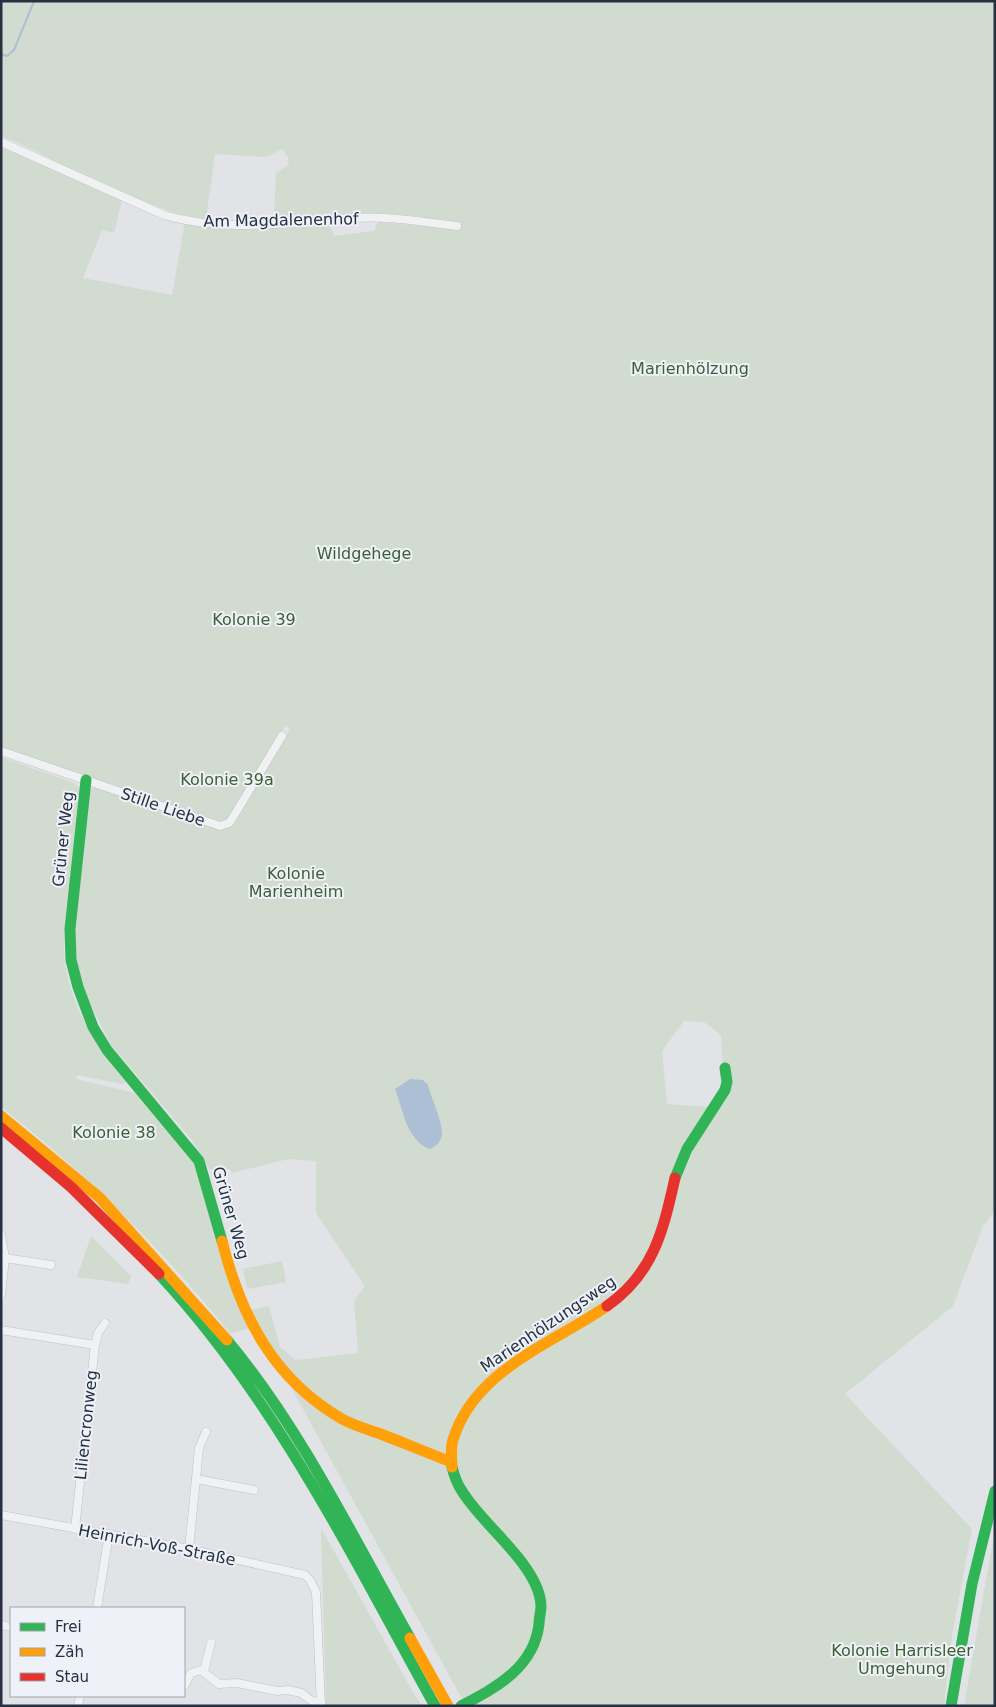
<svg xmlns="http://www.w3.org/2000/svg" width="996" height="1707" font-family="'DejaVu Sans',sans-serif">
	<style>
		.green { fill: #d1dbd0; fill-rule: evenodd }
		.water { fill: #acbfd4 }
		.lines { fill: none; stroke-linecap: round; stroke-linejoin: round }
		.stream { stroke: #acbfd4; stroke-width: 2 }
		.street-casing { stroke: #bfc1c4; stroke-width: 9 }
		.street { stroke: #f0f1f3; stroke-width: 8 }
		.fast { stroke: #30b455; stroke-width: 11 }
		.slow { stroke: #ff9f0a; stroke-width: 11 }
		.jam { stroke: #e5322d; stroke-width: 11 }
		.labels { text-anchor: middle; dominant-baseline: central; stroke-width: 4; stroke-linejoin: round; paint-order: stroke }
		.street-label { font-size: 16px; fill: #263042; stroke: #eef1f7 }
		.park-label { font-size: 16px; fill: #3a5f31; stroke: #eef1f7 }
	</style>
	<rect width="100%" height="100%" fill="#e1e3e6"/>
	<!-- green -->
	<path class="green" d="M1 1H995V1211L983 1226 953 1306 845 1394 972 1529 952 1635 944 1706H466L286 1378 269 1351 250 1310 269 1306 280 1347 296 1360 358 1353 354 1301 365 1286 316 1213V1161L288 1159 232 1173 230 1169H209L191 1139 111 1045 83 990 76 961V926L89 791 94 787 219 829 225 828 233 824 290 729 285 726 230 818 220 823 1 748V147L122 200 114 233 102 230 83 278 172 295 186 216C153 206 121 193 89 178 59 165 32 147 1 136ZM282 149 289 159 288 165 276 173 274 220 384 213 420 216 419 226 378 222 374 231 334 236 329 224 244 228 205 227 215 154 266 157ZM684 1021 704 1022 721 1035 724 1086 711 1107 667 1104 662 1051ZM423 1080 428 1085 442 1135 413 1138Z
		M1 757 74 783 81 790C77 826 73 861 69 897 66 919 61 947 66 969 75 1014 98 1049 127 1083L122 1084 77 1075 76 1079 135 1093 142 1097 189 1153 200 1175 249 1329 230 1333C162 1249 87 1174 1 1107Z
		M91 1236 131 1276 128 1284 77 1277Z
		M282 1261 286 1282 247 1289 243 1269Z
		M321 1528 414 1694 422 1706H326Z
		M995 1529V1706H964Z"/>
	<!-- water -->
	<path class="water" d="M410 1079 423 1080 428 1085C431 1097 443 1123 442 1135 441 1142 436 1146 430 1149 407 1141 403 1110 395 1089Z"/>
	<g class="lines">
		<!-- stream -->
		<path class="stream" d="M1 54 7 56 14 50 34 1"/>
		<defs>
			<path id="street" d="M1 142 164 215C225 233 293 222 355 218 389 216 424 222 457 226
				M1 751 220 826 229 823 232 819 282 736
				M1 1235 5 1258 1 1295
				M5 1258 51 1265
				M1 1330 95 1345
				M196 1479 254 1490
				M1 1515 189 1549 305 1575 310 1580 316 1592 321 1706
				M75 1529 95 1345 98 1333 105 1323
				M189 1549 199 1448 206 1432
				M97 1608 109 1534
				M1 1625 11 1627
				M204 1671 211 1643
				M185 1685 191 1673 201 1670 219 1684 237 1683 277 1691 288 1690 301 1693 312 1701 321 1702
				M78 1706 80 1696"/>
		</defs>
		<!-- street casing -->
		<use href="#street" class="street-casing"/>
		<!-- street -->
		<use href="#street" class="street"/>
		<!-- fast -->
		<path class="fast" d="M86 780 70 929 71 960 78 987 93 1027 107 1050 199 1161 222 1241
			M675 1178 687 1149 725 1090 727 1082 725 1068
			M159 1274C276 1400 352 1556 435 1706
			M227 1340C301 1429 353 1537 410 1638
			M452 1467C454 1475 457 1484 462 1491 482 1525 540 1566 541 1606 541 1612 539 1618 539 1624 534 1668 495 1688 461 1706
			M951 1706 972 1584 995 1491"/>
		<!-- slow -->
		<path class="slow" d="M1 1116 100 1198 227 1340
			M222 1241C241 1316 273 1379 342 1419 353 1425 366 1429 378 1433 402 1442 425 1452 449 1461
			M452 1467C452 1459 450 1448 453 1440 474 1370 552 1344 607 1306
			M410 1638 448 1706"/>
		<!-- jam -->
		<path class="jam" d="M1 1128 71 1187 159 1274
			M607 1306C654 1273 663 1231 675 1178"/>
	</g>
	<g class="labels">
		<!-- street labels -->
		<g class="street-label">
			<text transform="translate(281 220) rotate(-1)">Am Magdalenenhof</text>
			<text transform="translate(163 807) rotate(19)">Stille Liebe</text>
			<text transform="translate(63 839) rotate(-84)">Grüner Weg</text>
			<text transform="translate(231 1213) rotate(74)">Grüner Weg</text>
			<text transform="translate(548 1324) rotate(-34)">Marienhölzungsweg</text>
			<text transform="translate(86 1425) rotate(-84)">Liliencronweg</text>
			<text transform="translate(157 1545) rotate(11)">Heinrich-Voß-Straße</text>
		</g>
		<!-- park labels -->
		<g class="park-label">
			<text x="690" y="368">Marienhölzung</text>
			<text x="364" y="553">Wildgehege</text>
			<text x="254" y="619">Kolonie 39</text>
			<text x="227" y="779">Kolonie 39a</text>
			<text x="296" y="873">Kolonie<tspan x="296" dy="18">Marienheim</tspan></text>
			<text x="114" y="1132">Kolonie 38</text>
			<text x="902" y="1650">Kolonie Harrisleer<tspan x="902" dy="18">Umgehung</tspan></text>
		</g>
	</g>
	<!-- border -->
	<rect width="996" height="1707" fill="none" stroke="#263042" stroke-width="5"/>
	<!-- legend -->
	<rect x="10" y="1607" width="175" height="90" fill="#eef1f7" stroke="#9ea4af"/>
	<rect x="20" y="1623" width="25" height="8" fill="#30b455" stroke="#9ea4af"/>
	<text x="55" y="1632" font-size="15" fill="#263042">Frei</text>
	<rect x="20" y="1648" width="25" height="8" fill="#ff9f0a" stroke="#9ea4af"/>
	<text x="55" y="1657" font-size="15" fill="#263042">Zäh</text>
	<rect x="20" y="1673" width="25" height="8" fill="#e5322d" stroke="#9ea4af"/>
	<text x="55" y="1682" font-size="15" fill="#263042">Stau</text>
</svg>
